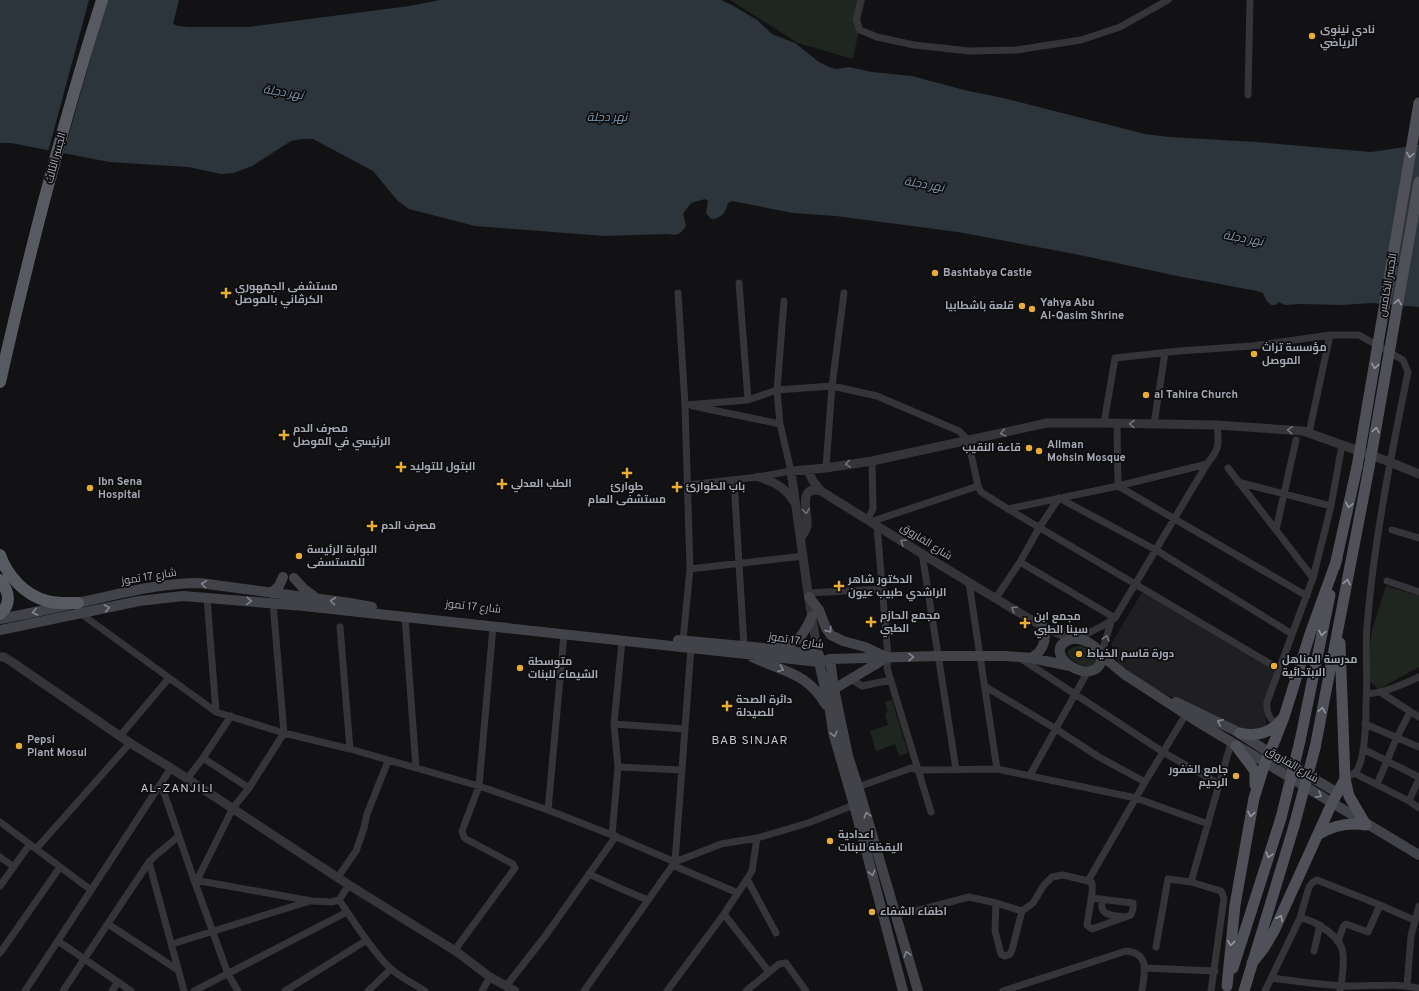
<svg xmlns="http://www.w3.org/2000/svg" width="1419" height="991" font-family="Overpass,Cairo,sans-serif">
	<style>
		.built { fill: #1f1e21 }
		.green { fill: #1f2620 }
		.water { fill: #2c353c }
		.pier { fill: #121214 }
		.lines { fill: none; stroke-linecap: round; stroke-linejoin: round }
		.minor { stroke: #343439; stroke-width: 7 }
		.tertiary { stroke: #343439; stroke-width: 9 }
		.secondary { stroke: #424349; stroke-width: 10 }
		.primary { stroke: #505158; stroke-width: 11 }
		.trunk { stroke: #585a61; stroke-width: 12 }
		.primary-bridge { stroke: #505158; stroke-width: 11 }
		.oneway { stroke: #9497a2 }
		.oneway2 { stroke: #72747d }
		.oneway3 { stroke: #82858f }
		.poi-dot { fill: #e9ad35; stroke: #0d0d0f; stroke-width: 1.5 }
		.labels { text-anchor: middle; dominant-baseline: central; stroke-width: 3.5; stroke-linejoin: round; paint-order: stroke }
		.poi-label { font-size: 11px; font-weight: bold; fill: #a5a9b4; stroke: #0d0d0f; text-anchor: start }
		.street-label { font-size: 11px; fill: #a5a9b4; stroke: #0d0d0f }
		.water-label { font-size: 12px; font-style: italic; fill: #7d97ae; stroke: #0d0d0f }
		.neighbourhood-label { font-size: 12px; letter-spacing: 1px; fill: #c5c8d0; stroke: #0d0d0f }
	</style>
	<rect width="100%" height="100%" fill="#121214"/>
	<!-- built -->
	<path class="built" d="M1143 593 1276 670 1264 709 1268 734 1244 731 1155 689 1119 664 1111 644 1141 594Z"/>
	<!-- green -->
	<path class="green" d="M730 0H865L853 59 798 43Z
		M1386 586 1419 596V667L1379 689 1370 682 1368 664 1372 630Z
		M1082 646 1095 653 1098 659 1092 667C1082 666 1072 663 1067 653 1070 647 1076 646 1082 646Z
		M892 700 908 753 899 756 895 744 876 751 870 731 888 725 885 713 888 712 885 702Z"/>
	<!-- water -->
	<path class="water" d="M0 0H179L173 24 178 26 189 27H248L409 6 440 0H721L732 5 757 20 772 34 795 43 819 62 829 67 836 69 849 67 872 72 912 76 964 90 1003 98 1145 134 1169 137 1257 142 1371 152 1419 145V307L1371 303 1343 305 1300 304 1285 305 1279 302 1275 305H1271L1266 300 1263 293 1257 291 1172 275 1080 255 958 232 836 216 793 213 732 201 728 203C726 212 721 219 711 219L706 213 708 201 705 199 691 203 683 214 686 225C682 234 677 236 668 234L604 236 475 226 409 209 398 201 373 171 313 139H302L291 141 252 166 234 173 221 174 188 167 109 162 11 143H0Z"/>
	<!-- pier -->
	<path class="pier" d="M89 0H107L63 155 48 152Z"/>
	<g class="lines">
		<!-- minor -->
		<path class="minor" d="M861 0 856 19 860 30 877 37 914 45 969 51 1016 50 1081 40 1120 27 1168 0
			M1248 95 1250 0
			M739 283 748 400
			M678 293 685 405 690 569 683 640
			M685 405 748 400 777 390 832 386 877 396 959 431 968 440 978 486 981 492 1008 509 1279 669
			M693 406 780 424
			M1104 423 1115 358 1179 351 1252 346 1330 335H1359L1403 360 1408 372C1391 456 1374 540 1367 626 1365 652 1368 678 1366 704 1366 720 1365 757 1357 770 1354 774 1349 776 1345 779
			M1117 424 1118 486 1307 596
			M1154 424 1165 353
			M1309 433 1330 335
			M826 468 832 386 844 293
			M1228 468 1313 578
			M734 480 744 646
			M1238 482 1331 506
			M688 485 758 477 791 471 780 424 777 390 784 301
			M1059 498 1156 550 1292 634
			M1008 509 1118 486 1207 464
			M867 520 873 509 872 461
			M870 522 978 486
			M877 526 888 657 887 668 931 812
			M1276 530 1296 440
			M1392 530 1419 538
			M922 553 956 769
			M1020 562 1115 618
			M690 569 804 556
			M1387 581 1419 592
			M969 583C978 645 988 707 997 769
			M808 593 883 589
			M207 598 216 712
			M996 598 1020 562 1039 528 1059 498
			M80 613 216 712 284 733 350 749 479 786 548 810 612 835 675 862 721 844 757 838 808 823 854 805
			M405 617 416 768
			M340 627 350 749
			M1077 639 1104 625 1115 618 1207 464C1220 448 1219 445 1217 425
			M1101 655 1111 622
			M1020 658 1163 752 1219 784
			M851 679 862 686 891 680
			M986 687 1056 729 1099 757 1145 782
			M1380 692 1419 717
			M1367 694C1386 692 1402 685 1419 677
			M614 724 685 729
			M1278 724C1269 720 1266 711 1267 702L1313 578 1331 506 1342 445
			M1365 724 1419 747
			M120 736 169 678
			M1363 749 1419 777
			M203 758 249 788
			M618 767 682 770
			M1354 773 1409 801 1419 808
			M1030 775 1088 671
			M187 779 203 758 231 716
			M161 784 194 880 228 974 238 991
			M1377 784 1387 761 1397 737 1410 712
			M858 787 911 768 919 770 997 769 1136 798 1208 824
			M1409 801 1419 779
			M548 810 564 635
			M0 822 91 890
			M612 835 618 767 614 724 622 641
			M36 849 130 743
			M0 857 14 867
			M149 862 184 991
			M672 865 738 893
			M589 874 624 890 648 900
			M338 877 356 851 364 828 367 814 388 761
			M747 879 776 933
			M194 880 198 878 233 808 249 788 284 733 273 603
			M194 880 312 901 331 902 339 900
			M1088 881 1092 883C1094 893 1088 914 1087 925L1092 929 1131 915 1133 909V903L1091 898
			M1191 882 1231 743
			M349 885 339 900C354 921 371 950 389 967 399 977 414 984 425 991
			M0 886 30 844
			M1102 899C1099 917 1112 915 1125 917
			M996 903 995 931 1001 954 1005 956 1010 954 1012 950 1022 911
			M908 913 969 897 996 903 1022 911 1033 903 1044 885 1052 877 1063 875 1088 881 1145 782 1186 714
			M724 914 769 972
			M1300 918C1315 920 1342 937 1343 954 1344 965 1342 980 1340 991
			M108 924 178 970
			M58 941 131 991
			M1338 942 1343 927 1346 924 1368 932 1380 905
			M172 944 310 901
			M1156 947 1168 879 1191 882 1221 891 1224 898 1211 991
			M1314 951 1320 925
			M457 952V947L515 868 513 864 466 839 464 837 462 831 479 786 493 627
			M0 953 60 867
			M1145 968 1215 971
			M1271 978C1298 981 1325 986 1351 986 1375 986 1395 983 1419 988
			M507 985 546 935 616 836
			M1407 986 1411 936 1419 906
			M25 991 171 768
			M63 991 149 862 156 855 179 836
			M112 991 118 982
			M194 991 347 912
			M285 991 367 940
			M368 991 391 969
			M482 991 490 977
			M584 991 675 862 691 648
			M667 991 724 914 747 879 752 871 757 838
			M746 991 779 964 786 963 806 991
			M1003 991 1126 951C1151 953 1144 974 1142 991
			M1265 991 1300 918 1309 887 1312 883 1317 880 1380 905 1414 920"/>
		<!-- tertiary -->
		<path class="tertiary" d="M808 470 813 481 821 491
			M758 477C774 481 787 489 795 503
			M801 537C804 534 806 530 807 526 809 515 796 484 821 491 877 526 933 561 990 595 1017 611 1044 630 1074 639
			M818 655 808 593 791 471 826 468 872 461 1047 423H1104L1217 425 1303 431 1390 462 1419 474
			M0 657H4L15 664 130 743 171 768 349 885 457 952 490 977 515 991"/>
		<!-- secondary -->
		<path class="secondary" d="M294 578 304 589 315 597
			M271 593 279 586 283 577
			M809 597 819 610 826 628 831 635 843 641 865 647 886 657
			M0 619C32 613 64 606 96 599 130 591 165 583 200 583L350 603 372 607
			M0 630 139 601 183 596 304 606 819 662 830 659 938 656H1005L1031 658 1070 666
			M1071 639C1083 637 1099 646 1102 658 1096 692 1035 652 1071 639Z
			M678 640 773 649 819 655
			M778 648C797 645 805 633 812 616
			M818 655 819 662 830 711 833 732 854 805 903 991
			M1102 656 1124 674 1198 722 1419 855
			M752 657C783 672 807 672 826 705
			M1031 658C1044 651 1048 638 1042 625
			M830 659 834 689 848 756 859 790 918 991
			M834 689 886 658
			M1176 702 1234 730 1270 753 1338 793"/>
		<!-- primary -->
		<path class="primary" d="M1335 566 1357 467
			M1340 643 1345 779 1349 796 1366 825
			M1240 733C1256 737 1272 733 1282 719
			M1300 741 1330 595
			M1236 746 1252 767 1255 772V785
			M1315 748 1369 468
			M1319 834C1334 825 1348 822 1366 825
			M1252 963 1264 948 1274 931 1332 803 1345 779
			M1233 968 1281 818
			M1227 986 1235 905 1254 798 1265 763 1275 740 1284 717 1310 634 1337 559
			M1244 991 1294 826"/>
		<!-- trunk -->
		<path class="trunk" d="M0 382C29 253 62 126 102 0
			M0 555C7 576 25 595 47 601 56 604 68 603 78 603
			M0 580C9 591 12 604 0 614"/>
		<!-- primary-bridge -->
		<path class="primary-bridge" d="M1357 467 1419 103
			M1369 468 1419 182
			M1281 818 1300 741
			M1294 826 1315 748"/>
	</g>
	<!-- one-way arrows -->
	<defs><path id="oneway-chevron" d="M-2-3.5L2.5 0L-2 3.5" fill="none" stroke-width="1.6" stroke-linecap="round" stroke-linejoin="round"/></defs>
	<g class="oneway">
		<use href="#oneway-chevron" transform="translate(1410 155) rotate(100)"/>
		<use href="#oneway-chevron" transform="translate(1398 302) rotate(-80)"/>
		<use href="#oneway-chevron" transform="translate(1375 366) rotate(100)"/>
		<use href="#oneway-chevron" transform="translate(1376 430) rotate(-80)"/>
		<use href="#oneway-chevron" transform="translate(1349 505) rotate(102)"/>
		<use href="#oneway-chevron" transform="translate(1347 582) rotate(-79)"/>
		<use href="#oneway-chevron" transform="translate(1322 633) rotate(101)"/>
		<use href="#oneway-chevron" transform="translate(1322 710) rotate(-79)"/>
		<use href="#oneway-chevron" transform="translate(1251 814) rotate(100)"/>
		<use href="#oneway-chevron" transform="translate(1269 855) rotate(108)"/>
		<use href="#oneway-chevron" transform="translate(1280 918) rotate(-65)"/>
		<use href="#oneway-chevron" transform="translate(1231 943) rotate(96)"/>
	</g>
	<g class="oneway2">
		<use href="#oneway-chevron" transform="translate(1132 424) rotate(-179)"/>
		<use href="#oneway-chevron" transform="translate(1290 430) rotate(-176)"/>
		<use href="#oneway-chevron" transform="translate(1003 433) rotate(168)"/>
		<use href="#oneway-chevron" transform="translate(848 464) rotate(171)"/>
		<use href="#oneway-chevron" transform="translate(806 511) rotate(82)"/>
		<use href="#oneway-chevron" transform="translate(903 542) rotate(-149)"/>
		<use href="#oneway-chevron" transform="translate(1014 609) rotate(-150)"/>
		<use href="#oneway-chevron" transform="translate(1106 638) rotate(-75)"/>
	</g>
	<g class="oneway3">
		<use href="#oneway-chevron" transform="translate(204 584) rotate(-173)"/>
		<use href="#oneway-chevron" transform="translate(249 601) rotate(4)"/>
		<use href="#oneway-chevron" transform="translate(333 601) rotate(-173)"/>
		<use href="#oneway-chevron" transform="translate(107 608) rotate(-12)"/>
		<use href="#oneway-chevron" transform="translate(35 612) rotate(169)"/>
		<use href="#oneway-chevron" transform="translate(829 630) rotate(55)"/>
		<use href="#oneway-chevron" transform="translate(911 657) rotate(-1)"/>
		<use href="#oneway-chevron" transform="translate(781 669) rotate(20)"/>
		<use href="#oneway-chevron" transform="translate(1220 722) rotate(-154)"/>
		<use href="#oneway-chevron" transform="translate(834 734) rotate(77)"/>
		<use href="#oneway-chevron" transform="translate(1319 795) rotate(30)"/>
		<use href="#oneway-chevron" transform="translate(867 815) rotate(-106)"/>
		<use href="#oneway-chevron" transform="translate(872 873) rotate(75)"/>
		<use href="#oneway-chevron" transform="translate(907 954) rotate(-106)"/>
	</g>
	<!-- markers -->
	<g class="poi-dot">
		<circle cx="1312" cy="36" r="4"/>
		<circle cx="935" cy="273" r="4"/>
		<path d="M224 287h4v4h4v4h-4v4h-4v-4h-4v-4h4z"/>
		<circle cx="1022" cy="306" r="4"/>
		<circle cx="1032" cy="309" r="4"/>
		<circle cx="1254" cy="354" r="4"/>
		<circle cx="1146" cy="395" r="4"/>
		<path d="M282 429h4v4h4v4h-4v4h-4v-4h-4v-4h4z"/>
		<circle cx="1029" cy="448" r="4"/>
		<circle cx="1039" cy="451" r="4"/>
		<path d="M399 461h4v4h4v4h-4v4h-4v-4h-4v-4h4z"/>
		<path d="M625 467h4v4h4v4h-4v4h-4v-4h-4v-4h4z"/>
		<path d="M500 478h4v4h4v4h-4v4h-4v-4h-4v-4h4z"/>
		<path d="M675 481h4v4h4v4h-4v4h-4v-4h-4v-4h4z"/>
		<circle cx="90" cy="488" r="4"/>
		<path d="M370 520h4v4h4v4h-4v4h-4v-4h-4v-4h4z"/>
		<circle cx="299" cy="556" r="4"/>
		<path d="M837 580h4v4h4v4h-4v4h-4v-4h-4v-4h4z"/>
		<path d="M869 616h4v4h4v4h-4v4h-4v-4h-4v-4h4z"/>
		<path d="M1023 617h4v4h4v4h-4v4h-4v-4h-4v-4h4z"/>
		<circle cx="1079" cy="654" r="4"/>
		<circle cx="1274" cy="666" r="4"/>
		<circle cx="520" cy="668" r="4"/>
		<path d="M725 700h4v4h4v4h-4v4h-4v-4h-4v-4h4z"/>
		<circle cx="19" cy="746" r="4"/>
		<circle cx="1236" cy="776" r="4"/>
		<circle cx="830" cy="841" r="4"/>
		<circle cx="872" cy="912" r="4"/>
	</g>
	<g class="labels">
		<!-- poi labels -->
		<g class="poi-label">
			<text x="1320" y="30">نادي نينوى<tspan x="1320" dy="13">الرياضي</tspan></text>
			<text x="943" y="273">Bashtabya Castle</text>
			<text x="235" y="287">مستشفى الجمهوري<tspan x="235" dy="13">الكرڤاني بالموصل</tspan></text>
			<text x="1040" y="303">Yahya Abu<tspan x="1040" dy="13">Al-Qasim Shrine</tspan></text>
			<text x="1014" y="306" text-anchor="end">قلعة باشطابيا</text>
			<text x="1262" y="348">مؤسسة تراث<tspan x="1262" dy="13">الموصل</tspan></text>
			<text x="1154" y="395">al Tahira Church</text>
			<text x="293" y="429">مصرف الدم<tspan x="293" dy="13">الرئيسي في الموصل</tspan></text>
			<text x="1047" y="445">Allman<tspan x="1047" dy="13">Mohsin Mosque</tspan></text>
			<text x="1021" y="448" text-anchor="end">قاعة النقيب</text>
			<text x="410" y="467">البتول للتوليد</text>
			<text x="98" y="482">Ibn Sena<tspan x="98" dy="13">Hospital</tspan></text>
			<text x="511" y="484">الطب العدلي</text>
			<text x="627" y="487" text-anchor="middle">طوارئ<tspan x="627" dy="13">مستشفى العام</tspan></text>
			<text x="686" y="487">باب الطوارئ</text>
			<text x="381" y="526">مصرف الدم</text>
			<text x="307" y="550">البوابة الرئيسة<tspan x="307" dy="13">للمستسفى</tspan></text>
			<text x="848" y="580">الدكتور شاهر<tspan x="848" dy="13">الراشدي طبيب عيون</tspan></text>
			<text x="880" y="616">مجمع الحازم<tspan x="880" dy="13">الطبي</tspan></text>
			<text x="1034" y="617">مجمع ابن<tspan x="1034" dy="13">سينا الطبي</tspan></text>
			<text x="1087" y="654">دورة قاسم الخياط</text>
			<text x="1282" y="660">مدرسة المناهل<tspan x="1282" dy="13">الابتدائية</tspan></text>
			<text x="528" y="662">متوسطة<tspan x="528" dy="13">الشيماء للبنات</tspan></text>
			<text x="736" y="700">دائرة الصحة<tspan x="736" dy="13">للصيدلة</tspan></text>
			<text x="27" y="740">Pepsi<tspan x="27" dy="13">Plant Mosul</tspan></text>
			<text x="1228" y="770" text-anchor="end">جامع الغفور<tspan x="1228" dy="13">الرحيم</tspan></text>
			<text x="838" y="835">اعدادية<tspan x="838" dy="13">اليقظة للبنات</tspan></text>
			<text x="880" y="912">اطفاء الشفاء</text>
		</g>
		<!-- street labels -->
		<g class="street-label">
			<text transform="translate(56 158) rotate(-75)">الجسر الثالث</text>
			<text transform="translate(1388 285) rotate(-80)">الجسر الخامس</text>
			<text transform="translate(926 542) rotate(32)">شارع الفاروق</text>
			<text transform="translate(149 577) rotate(-9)">شارع 17 تموز</text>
			<text transform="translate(473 607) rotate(6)">شارع 17 تموز</text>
			<text transform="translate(796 641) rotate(9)">شارع 17 تموز</text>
			<text transform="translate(1292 765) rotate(31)">شارع الفاروق</text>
		</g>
		<!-- water labels -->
		<g class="water-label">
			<text transform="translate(283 93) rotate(9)">نهر دجلة</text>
			<text x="607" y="118">نهر دجلة</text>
			<text transform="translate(924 185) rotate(10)">نهر دجلة</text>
			<text transform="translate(1243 239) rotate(10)">نهر دجلة</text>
		</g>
		<!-- neighbourhood labels -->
		<g class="neighbourhood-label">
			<text x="750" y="741">BAB SINJAR</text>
			<text x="177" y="789">AL-ZANJILI</text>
		</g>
	</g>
</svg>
